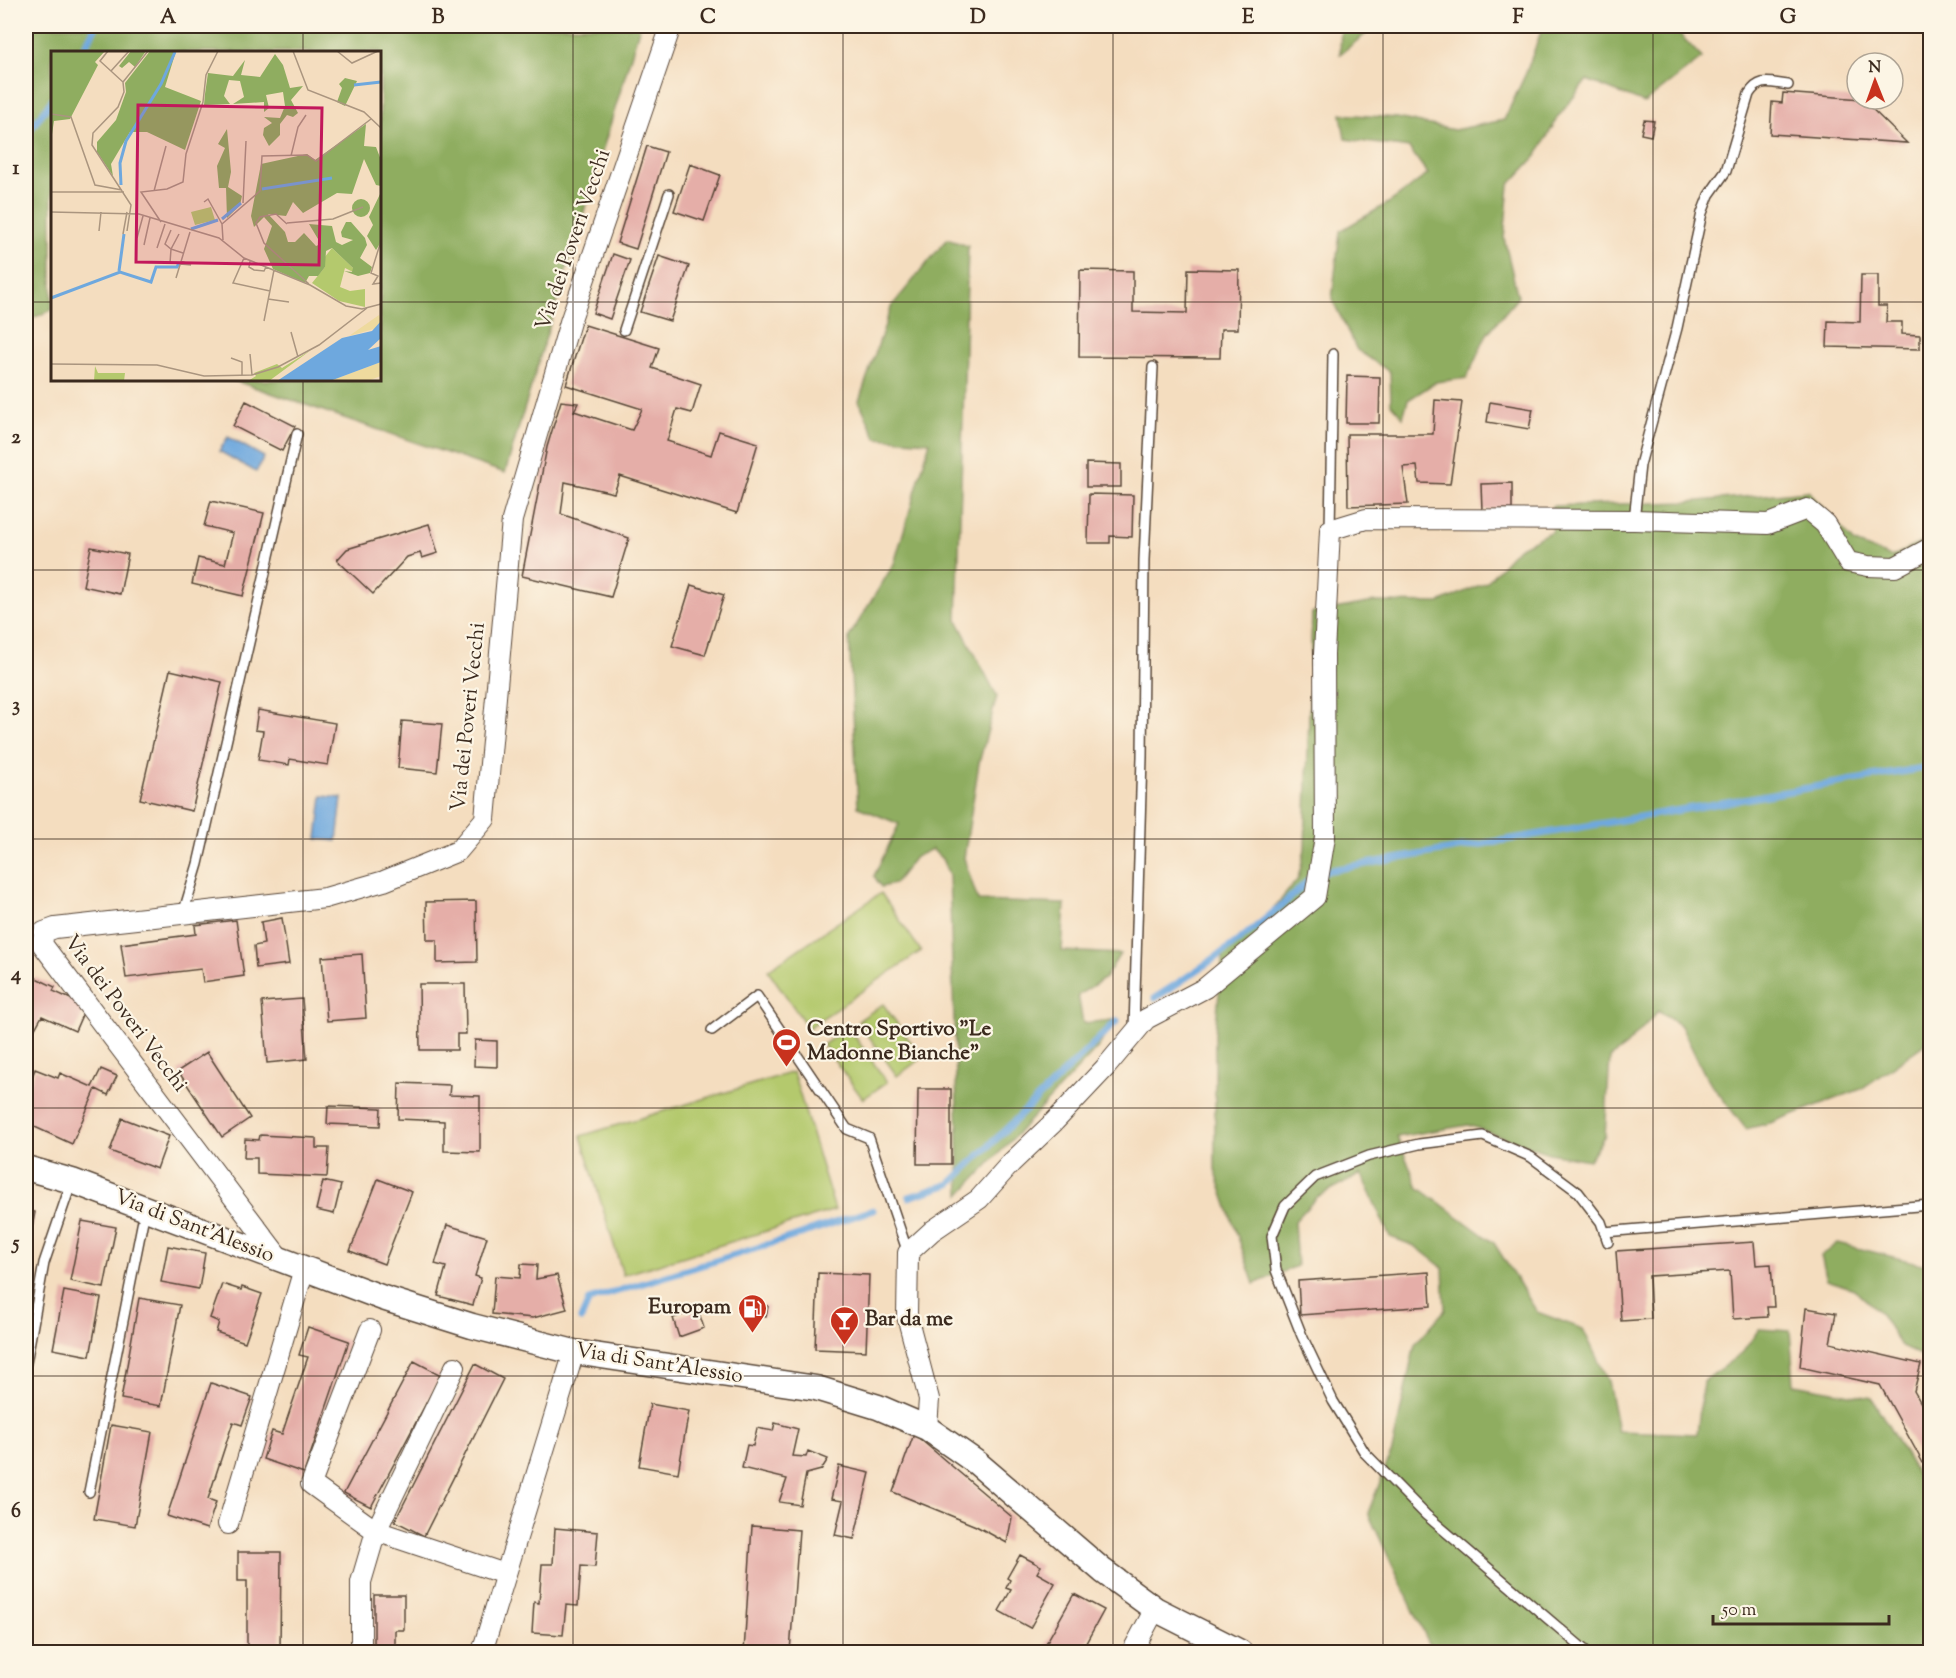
<svg xmlns="http://www.w3.org/2000/svg" width="1956" height="1678" font-family="'Sorts Mill Goudy',serif">
	<style>
		.green { fill: #b4c96d; stroke: #787a46; stroke-width: 1.5 }
		.forest { fill: #8fad60; stroke: #656c3f; stroke-width: 1.5 }
		.water { fill: #6ea8de; stroke: #54697e; stroke-width: 1.5 }
		.lines { fill: none; stroke-linecap: round; stroke-linejoin: round }
		.stream { stroke: #6ea8de; stroke-width: 7 }
		.building { fill: #e5aea8 }
		.service-casing { stroke: #574536; stroke-width: 12 }
		.minor-casing { stroke: #574536; stroke-width: 22 }
		.tertiary-casing { stroke: #574536; stroke-width: 27 }
		.service { stroke: #fff; stroke-width: 9 }
		.minor { stroke: #fff; stroke-width: 20 }
		.tertiary { stroke: #fff; stroke-width: 24 }
		.grid { fill: none; stroke: #3b2a1e; stroke-width: 1.5; stroke-opacity: 0.55 }
		.labels { text-anchor: middle; dominant-baseline: central; stroke-width: 4.5; stroke-linejoin: round; paint-order: stroke }
		.street-label { font-size: 21px; fill: #3b2a1e; stroke: #fcf5e5 }
		.poi-label { font-size: 21px; font-weight: bold; fill: #3b2a1e; stroke: #fcf5e5; text-anchor: start }
		.inset-river { fill: none; stroke: #6ea8de; stroke-width: 3 }
		.inset-road { fill: none; stroke: #aa957f; stroke-width: 1.5 }
		.view { fill: #c2185b; fill-opacity: 0.15; stroke: #c2185b; stroke-width: 3 }
		.inset-edge { fill: none; stroke: #3b2a1e; stroke-width: 3 }
		.neatline { fill: none; stroke: #3b2a1e; stroke-width: 2 }
		.grid-label { font-size: 20px; text-anchor: middle; font-weight: bold; fill: #3b2a1e }
	</style>
	<rect width="100%" height="100%" fill="#fcf5e5"/>
	<filter id="ink" filterUnits="userSpaceOnUse"><feTurbulence type="fractalNoise" baseFrequency=".0167" numOctaves="2"/><feDisplacementMap in="SourceGraphic" scale="12" xChannelSelector="R" yChannelSelector="G"/><feConvolveMatrix kernelMatrix="1 2 1 2 8 2 1 2 1" color-interpolation-filters="sRGB"/></filter>
	<filter id="wash" filterUnits="userSpaceOnUse"><feTurbulence type="fractalNoise" baseFrequency=".008" numOctaves="4" result="noise"/><feDisplacementMap in="SourceGraphic" scale="24" xChannelSelector="R" yChannelSelector="G"/><feGaussianBlur stdDeviation="1.35" result="paint"/><feColorMatrix in="noise" values="0 0 0 0 0 0 0 0 0 0 0 0 0 0 0 0 0 1.4 0 .05"/><feComposite in="paint" operator="in"/></filter>
	<g filter="url(#wash)">
		<rect width="100%" height="100%" fill="#f4ddbf"/>
		<!-- green -->
		<path class="green" d="M881 893 921 951 808 1028 768 970Z
			M883 1004 922 1058 897 1076 858 1021Z
			M848 1027 887 1082 863 1099 823 1045Z
			M793 1072 835 1210 623 1275 581 1136Z"/>
		<!-- forest -->
		<path class="forest" d="M26 26H640L505 473 233 380H380V52H52V310L28 320H26Z
			M1341 26H1376L1340 54Z
			M1543 26H1672L1702 58 1644 103 1587 80 1558 117 1537 155 1509 185 1504 238 1518 297 1487 334 1467 378 1436 382 1408 400 1403 417 1391 404 1390 372 1357 350 1332 299 1340 231 1390 202 1428 174 1409 148 1345 139 1341 114 1397 118 1454 130 1504 120 1526 73Z
			M947 239 968 246 957 620 997 696 979 763 964 858 978 901 1065 904 1062 951 1120 954 1105 978 1078 995 1083 1023 1114 1020 1099 1046 960 1195 949 875 942 859 932 849 915 857 894 884 881 887 874 876 899 824 858 807 849 637 894 564 930 442 876 438 859 401 891 307Z
			M1808 491 1855 543 1891 557 1930 538V1034L1922 1046 1861 1089 1770 1123 1746 1129 1706 1077 1681 1026 1658 1011 1626 1046 1610 1058 1605 1135 1589 1160 1549 1153 1468 1125 1397 1137 1418 1187 1494 1243 1537 1312 1583 1329 1608 1381 1618 1431 1697 1434 1703 1382 1743 1352 1759 1329 1790 1331 1794 1384 1872 1398 1918 1477 1930 1471V1652H1433L1368 1513 1392 1451 1415 1344 1445 1310 1443 1268 1415 1246 1390 1237 1361 1174 1317 1197 1294 1222 1297 1266 1254 1284 1215 1170V1033L1223 954 1269 914 1298 879 1305 849 1312 613 1374 602 1439 603 1487 582 1518 548 1552 531V506L1688 502Z
			M1837 1243 1930 1266V1359L1901 1346 1881 1314 1854 1289 1827 1280 1821 1256Z"/>
		<!-- water -->
		<path class="water" d="M228 437 264 457 256 472 219 451Z
			M322 796 342 798 337 841 317 839Z"/>
		<g class="lines">
			<!-- stream -->
			<path class="stream" d="M82 52 96 26
				M26 135 52 100
				M1325 871 1930 767
				M1155 998C1214 960 1263 926 1313 876
				M909 1197 950 1184 1117 1021
				M581 1319 589 1300 786 1239 873 1210"/>
		</g>
		<g id="blocks">
			<!-- building -->
			<path class="building" d="M1783 93 1862 99 1907 143 1770 134 1772 102 1782 103Z
				M1644 120 1654 121 1651 136 1641 134Z
				M647 146 666 152 636 249 617 243Z
				M690 164 720 175 704 221 674 211Z
				M613 254 630 260 610 319 593 313Z
				M659 256 689 266 670 321 640 312Z
				M1188 269 1239 270 1238 329H1221L1220 358 1079 357 1080 270 1133 271V312L1187 313Z
				M1861 275H1878V306H1887L1886 322H1902V334L1920 335V349L1827 347 1828 321 1860 322Z
				M585 325 659 348 652 368 701 384 692 413 677 409 667 441 711 455 719 431 758 443 737 513 620 476 614 493 565 482 561 514 629 538 611 597 522 576 547 447 561 401 578 403 574 411 632 430 642 409 566 385Z
				M1347 376 1380 377 1379 423H1346Z
				M1435 400 1462 402 1450 484 1419 483 1417 466 1403 467 1408 504 1348 506 1347 434H1433Z
				M246 401 295 426 282 451 233 426Z
				M1490 402 1533 409 1529 429 1487 422Z
				M1086 463 1121 464V487H1086Z
				M1512 483V509L1482 510 1481 484Z
				M1089 494 1133 495 1132 537 1110 536V543H1088Z
				M211 501 264 513 243 596 192 584 198 558 225 564 233 533 204 526Z
				M429 524 438 553 422 558 420 553 407 557 373 594 337 560 347 549Z
				M91 547 128 554 120 594 83 586Z
				M691 585 724 595 705 655 672 646Z
				M170 670 222 682 192 811 140 799Z
				M258 710 335 723 328 765 290 759 289 765 258 760 263 731 255 730Z
				M402 721 442 724 437 772 398 768Z
				M476 901 477 962 437 963V940H427L426 902Z
				M282 918 289 964 256 968 254 946 264 944 261 922Z
				M236 920 244 976 203 982 201 969 126 978 121 944 196 934 195 925Z
				M362 954 366 1018 327 1021 322 957Z
				M34 977 55 987 53 991 86 1006 75 1031 42 1016 26 1045V994Z
				M419 984H465L466 1034H457V1050H420Z
				M302 999 307 1059 267 1063 262 1002Z
				M475 1040 497 1041V1067L474 1066Z
				M207 1052 250 1118 222 1137 178 1071Z
				M35 1069 58 1078 60 1073 92 1087 101 1069 117 1076 108 1095 96 1089 72 1144 26 1123V1087L28 1088Z
				M399 1083 450 1085 449 1095 480 1096V1152L444 1151V1121L398 1119Z
				M918 1089H951V1164H917Z
				M328 1106 381 1108 380 1126 327 1124Z
				M122 1118 169 1136 157 1169 110 1151Z
				M260 1135 316 1138V1148H329L327 1177 257 1174V1158H244L245 1139 259 1140Z
				M378 1179 412 1192 384 1264 350 1251Z
				M323 1181 341 1185 334 1214 316 1210Z
				M26 1210 35 1212 29 1244 26 1243Z
				M82 1221 116 1227 104 1288 70 1281Z
				M447 1225 487 1237 475 1276 481 1278 473 1305 438 1296 446 1267 435 1264Z
				M1754 1242 1756 1265 1771 1264 1774 1307H1767L1768 1317 1733 1319 1730 1271 1649 1276 1651 1319 1621 1321 1616 1251Z
				M168 1246 205 1253 199 1289 161 1282Z
				M521 1264 537 1265 536 1279 557 1275 567 1309 533 1318 492 1314 495 1276 520 1278Z
				M1429 1272 1431 1306 1300 1315 1298 1281Z
				M818 1273 869 1275 866 1351 815 1349Z
				M222 1284 241 1290 242 1287 262 1294 245 1342 216 1332 219 1322 210 1318Z
				M64 1291 101 1298 90 1356 53 1349Z
				M139 1298 180 1305 161 1406 121 1399Z
				M752 1304 768 1306 766 1317 750 1315Z
				M1806 1308 1836 1313 1830 1343 1921 1364 1914 1391 1930 1419V1458L1923 1463 1880 1385 1800 1367Z
				M698 1310 704 1328 679 1337 673 1318Z
				M308 1327 349 1341 304 1473 263 1459 272 1431 282 1434 308 1357 299 1355Z
				M414 1361 441 1375 371 1507 344 1493Z
				M475 1364 503 1379 424 1536 395 1521Z
				M211 1383 252 1397 242 1425 233 1422 208 1499 216 1502 207 1529 167 1516Z
				M650 1404 689 1411 678 1473 639 1466Z
				M775 1423 798 1429 792 1456 806 1457 808 1451 828 1459 821 1470 806 1474 800 1505 779 1502 787 1479 742 1468 747 1445 753 1446 757 1428 773 1431Z
				M111 1425 152 1432 135 1526 94 1519Z
				M914 1434 1012 1517 1007 1543 976 1526 893 1492Z
				M839 1466 870 1473 854 1539 835 1535 843 1501 831 1499Z
				M752 1526 799 1530 790 1652H744Z
				M555 1528 598 1532 595 1567 581 1566 578 1606 566 1605 563 1635 532 1633 534 1602 539 1603 542 1564H553Z
				M238 1552H281L280 1652H247V1581H238Z
				M1020 1555 1041 1566 1037 1573 1055 1583 1030 1628 999 1611 1011 1590 1006 1588 1010 1580 1007 1578Z
				M1074 1594 1104 1610 1081 1652H1053L1044 1647Z
				M374 1595H404V1630H395V1652H374Z"/>
		</g>
	</g>
	<g filter="url(#ink)">
		<use href="#blocks" fill-opacity="0" stroke="#574536" stroke-width="1.5"/>
		<g class="lines">
			<defs>
				<path id="service" d="M624 330 669 194
					M1634 520 1640 465 1677 328 1702 213 1709 195 1726 171 1749 94C1760 77 1770 83 1788 85
					M1330 530 1333 354
					M183 914 198 864 297 434
					M1134 1029 1142 757 1144 560 1153 367
					M712 1030 757 996 847 1129 869 1138 908 1253
					M1604 1232 1930 1205
					M26 1363 44 1263 72 1181
					M89 1492 145 1210
					M1587 1652 1426 1515 1365 1453 1333 1401 1302 1336 1276 1270 1272 1236 1285 1206 1315 1177 1369 1156 1419 1144 1483 1136 1531 1157 1578 1192 1601 1222 1608 1242"/>
				<path id="minor" d="M280 1259 42 944 44 932 55 928 325 898 384 881 458 851 485 819 512 520 570 322 671 26
					M370 1330 311 1484 376 1531 455 1367
					M927 1428 929 1399 907 1316 908 1253 932 1231 979 1199 1011 1163 1054 1122 1105 1068 1146 1019 1205 988 1315 897 1325 837 1324 654 1330 530 1366 519 1634 520 1768 524 1807 509 1825 524 1848 562 1868 566 1895 567 1930 548
					M228 1524 304 1269
					M361 1652V1582L376 1531 505 1574
					M482 1652 574 1352
					M1132 1652 1155 1609"/>
				<path id="tertiary" d="M26 1168 72 1181 383 1298 472 1326 574 1352 816 1388 878 1407 927 1428 977 1463 1103 1571 1155 1609 1240 1652"/>
			</defs>
			<!-- service casing -->
			<use href="#service" class="service-casing"/>
			<!-- minor casing -->
			<use href="#minor" class="minor-casing"/>
			<!-- tertiary casing -->
			<use href="#tertiary" class="tertiary-casing"/>
			<!-- service -->
			<use href="#service" class="service"/>
			<!-- minor -->
			<use href="#minor" class="minor"/>
			<!-- tertiary -->
			<use href="#tertiary" class="tertiary"/>
		</g>
	</g>
	<!-- grid -->
	<path class="grid" d="M303 26V52M573 26V1652M843 26V1652M1113 26V1652M1383 26V1652M1653 26V1652M26 302H52M380 302H1930M303 380V1652M26 570H1930M26 839H1930M26 1108H1930M26 1376H1930"/>
	<!-- icons -->
	<defs>
		<symbol id="stadium-pin" viewBox="-11 -11 22 30"><path d="M0 17L-7.5 6A9.5 9.5 0 1 1 7.5 6Z" fill="#c8321e" stroke="#fcf5e5"/><path d="M0-5a6.5 5 0 1 0 0 10a6.5 5 0 1 0 0-10ZM-3.5-1.8h7v3.6h-7Z" fill="#fff"/></symbol>
		<symbol id="fuel-pin" viewBox="-11 -11 22 30"><path d="M0 17L-7.5 6A9.5 9.5 0 1 1 7.5 6Z" fill="#c8321e" stroke="#fcf5e5"/><path d="M-5.5-6h7V0h2V4h1.3V-2.5L3-4.5l.8-.8L6-3V5H2.5V1h-1V6h-7ZM-4.2-4.7v3.2H.2V-4.7Z" fill="#fff"/></symbol>
		<symbol id="bar-pin" viewBox="-11 -11 22 30"><path d="M0 17L-7.5 6A9.5 9.5 0 1 1 7.5 6Z" fill="#c8321e" stroke="#fcf5e5"/><path d="M-6-5H6L.8 .8V4.5H3.5V6h-7V4.5H-.8V.8Z" fill="#fff"/></symbol>
	</defs>
	<g fill-rule="evenodd">
		<use href="#stadium-pin" x="770" y="1026" width="33" height="45"/>
		<use href="#fuel-pin" x="736" y="1292" width="33" height="45"/>
		<use href="#bar-pin" x="828" y="1304" width="33" height="45"/>
	</g>
	<g class="labels">
		<!-- street labels -->
		<g class="street-label">
			<text transform="translate(574 240) rotate(-71)">Via dei Poveri Vecchi</text>
			<text transform="translate(469 717) rotate(-84)">Via dei Poveri Vecchi</text>
			<text transform="translate(125 1014) rotate(53)">Via dei Poveri Vecchi</text>
			<text transform="translate(194 1227) rotate(21)">Via di Sant'Alessio</text>
			<text transform="translate(659 1364) rotate(9)">Via di Sant'Alessio</text>
		</g>
		<!-- poi labels -->
		<g class="poi-label">
			<text x="807" y="1030">Centro Sportivo "Le<tspan x="807" dy="24">Madonne Bianche"</tspan></text>
			<text x="731" y="1308" text-anchor="end">Europam</text>
			<text x="865" y="1320">Bar da me</text>
		</g>
	</g>
	<!-- overview -->
	<g transform="translate(51 51)">
		<rect width="330" height="330" fill="#f4ddbf"/>
		<path d="M160 156 164 169 144 174 140 161ZM281 197 302 217V221L294 217 289 236 299 240 314 238V256L288 250 261 232 274 216 273 207ZM260 299 218 330H197L205 325 203 322 226 313 231 317ZM44 315 47 322H74L73 330H43Z" fill="#b4c96d"/>
		<path d="M0 0H54L44 11 47 14 19 68 3 70 0 90ZM80 0H95L84 16 78 11 71 17 68 15ZM99 0H125L114 36 150 50 134 99 96 81H79L60 113 62 125 46 101V91L65 69 75 41 74 32ZM224 3 232 14 239 37 252 35 240 49 247 62 242 66 236 64 229 73V84L218 95 212 84 213 77 221 72 213 66 229 67 234 55 232 41 215 44 218 57 213 61V51L182 53 193 46 189 30 178 29 173 45 179 53 153 54 154 43 157 22 182 25 194 9 190 24 209 26ZM294 27 306 30 294 55 286 51 291 37 288 33ZM315 73 313 95 325 96 330 109V135L325 134 313 108 301 143 286 142 252 162 242 151 235 165 217 163 234 181 237 191H244L253 182 265 195 270 193 258 173 281 175 285 191 291 194 302 189 291 186 290 181 295 171H300L314 187 316 194 309 207 321 216 319 222 307 225 293 220 301 221 302 217 281 197 275 200 274 216 267 225H258L254 232 222 218 213 198 221 175 213 166 203 176 200 165 210 113 256 103 264 109ZM176 78 180 121 177 136 191 145 189 154 176 167 175 137H168L166 115 174 97 167 93ZM330 141V191L325 199 316 185 322 174 318 166ZM301 157a9 9 0 1 1 18 0a9 9 0 1 1-18 0Z" fill="#8fad60"/>
		<path d="M328 264 330 270 326 277 298 285ZM330 311V325L316 330H279Z" fill="#eeda9e"/>
		<path d="M330 270V287L317 299 330 295V311L279 330H226L291 287 321 280Z" fill="#6ea8de"/>
		<path class="inset-river" d="M303 34 330 31M70 134 69 112 75 90 110 33 124 1M211 138 281 127M171 168 190 152M140 178 167 169M68 220 73 183M0 247 69 221 100 231 105 216H126L128 212"/>
		<path class="inset-road" d="M57 0 49 10 72 31 73 41 67 56 42 82 41 94 80 154 76 180M242 0 257 39 313 61 330 77M286 0 301 12 327 0M60 20 78 0M72 31 97 0M0 63 20 66 44 134 71 139M240 105 247 76 255 64M103 140 115 95M0 141H73M153 151 157 148 171 173M192 152 195 90M0 161 88 163 168 187 193 207 259 234 295 255 311 258 330 253M110 171 90 141 116 138 132 131 135 103 152 51 155 24 167 0M236 172 282 168 312 156M236 173 225 163 209 166 205 172 213 192 258 233M120 179 114 193 120 198 128 183M48 180 50 161M72 183 76 161M86 187 92 165M172 189 171 173 209 140 211 105 256 104 265 110 320 68M330 190 320 222 327 225 322 233 330 232M93 194 99 167M106 197 114 173M193 207 182 232 219 240M199 210 198 216 203 219 213 220 215 216M119 212 120 198 132 202M129 213 140 214 130 210M125 227 139 181M217 248 238 251M213 270 223 219M240 281 247 306M199 303 201 324M180 307 191 311V325M0 313 106 314 153 325 201 324 227 316 268 294 316 257"/>
		<path class="view" d="M87 54 271 57 268 214 85 211Z"/>
		<rect width="330" height="330" class="inset-edge"/>
	</g>
	<!-- margin -->
	<rect width="1956" height="1678" fill="none" stroke="#fcf5e5" stroke-width="66"/>
	<!-- north arrow -->
	<g transform="translate(1875 81) rotate(359)"><circle r="28" fill="#fcf5e5" stroke="#afa495" stroke-width="1.5"/>
	<path d="M0-4.5L10 22L0 15L-10 22Z" fill="#c8321e"/>
	<text y="-9" font-size="16" font-weight="bold" text-anchor="middle" fill="#3b2a1e">N</text>
	</g>
	<!-- scale -->
	<path d="M1713 1615v9h176v-9" fill="none" stroke="#3b2a1e" stroke-width="3"/>
	<text x="1722" y="1615" font-size="18" fill="#3b2a1e" stroke="#fcf5e5" stroke-width="4.5" paint-order="stroke">50 m</text>
	<rect x="33" y="33" width="1890" height="1612" class="neatline"/>
	<g class="grid-label">
		<text x="168" y="23">A</text>
		<text x="438" y="23">B</text>
		<text x="708" y="23">C</text>
		<text x="978" y="23">D</text>
		<text x="1248" y="23">E</text>
		<text x="1518" y="23">F</text>
		<text x="1788" y="23">G</text>
		<text x="16" y="174">1</text>
		<text x="16" y="443">2</text>
		<text x="16" y="711">3</text>
		<text x="16" y="980">4</text>
		<text x="16" y="1249">5</text>
		<text x="16" y="1517">6</text>
	</g>
</svg>
